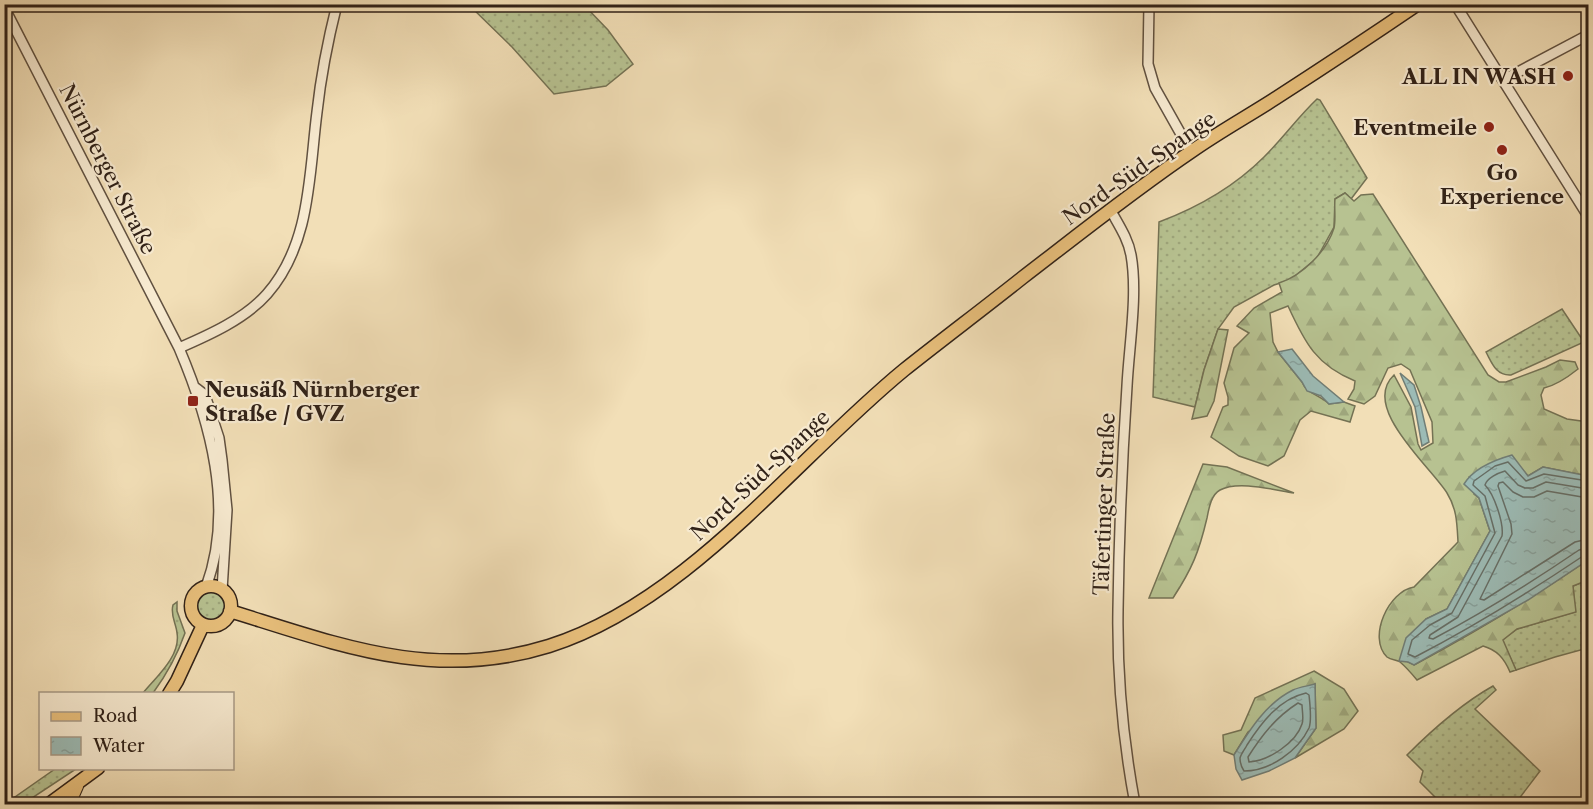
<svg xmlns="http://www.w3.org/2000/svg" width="1593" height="809" font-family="'Libre Caslon Text',serif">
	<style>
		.grass { fill: url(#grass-dots); stroke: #747254; stroke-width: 1.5 }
		.forest { fill: url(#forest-firs); stroke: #747254; stroke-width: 1.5 }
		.water { fill: url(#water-ripples); stroke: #717e76; stroke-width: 1.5 }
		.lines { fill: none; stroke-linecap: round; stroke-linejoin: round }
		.shore { stroke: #666e66; stroke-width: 1.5 }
		.minor-casing { stroke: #615140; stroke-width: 12 }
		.major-casing { stroke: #312218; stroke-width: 15 }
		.highway-casing { stroke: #312218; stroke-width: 16 }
		.minor { stroke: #f7ead0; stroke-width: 9 }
		.major { stroke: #e9c07c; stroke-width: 12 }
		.highway { stroke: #e9c07c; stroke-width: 14 }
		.poi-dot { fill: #8f2418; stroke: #f7ead0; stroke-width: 2 }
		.labels { text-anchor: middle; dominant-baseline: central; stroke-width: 4.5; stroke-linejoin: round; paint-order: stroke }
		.poi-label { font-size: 21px; font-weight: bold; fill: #312218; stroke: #f7ead0; text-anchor: end }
		.street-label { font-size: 21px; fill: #312218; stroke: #f7ead0 }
	</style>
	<defs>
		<pattern id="grass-dots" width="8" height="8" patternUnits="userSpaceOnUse" patternTransform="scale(1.5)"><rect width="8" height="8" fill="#b7c291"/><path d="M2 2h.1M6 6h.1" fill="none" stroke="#9ea67c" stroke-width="1.8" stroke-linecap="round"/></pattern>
		<pattern id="forest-firs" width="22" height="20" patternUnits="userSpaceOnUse" patternTransform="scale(1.5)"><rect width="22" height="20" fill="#b7c291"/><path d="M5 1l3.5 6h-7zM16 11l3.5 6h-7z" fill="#9ea67c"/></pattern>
		<pattern id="water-ripples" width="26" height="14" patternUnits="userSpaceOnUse" patternTransform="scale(1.5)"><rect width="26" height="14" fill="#9cbbb5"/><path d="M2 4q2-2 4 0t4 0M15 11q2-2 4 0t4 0" fill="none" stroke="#87a09b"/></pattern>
	</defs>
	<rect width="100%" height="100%" fill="#f2dfb7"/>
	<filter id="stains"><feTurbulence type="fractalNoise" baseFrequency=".00333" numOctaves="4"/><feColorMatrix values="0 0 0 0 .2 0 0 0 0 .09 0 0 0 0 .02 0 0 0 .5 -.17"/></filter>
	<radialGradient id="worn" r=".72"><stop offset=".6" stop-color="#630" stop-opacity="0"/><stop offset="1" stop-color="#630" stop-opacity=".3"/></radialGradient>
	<!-- grass -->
	<path class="grass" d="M469 5H584L608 30 633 64 606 86 554 94 512 47Z
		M1317 99 1320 100 1367 178 1351 199 1345 193 1335 199 1334 227 1317 258 1290 280 1274 285 1234 307 1218 329 1204 370 1195 407 1153 397 1159 222C1199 207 1234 187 1264 157 1283 138 1298 117 1317 99Z
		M1562 309 1584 342 1511 375C1496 376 1492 363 1486 352Z
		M1588 580V648L1555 657 1516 670 1502 640 1517 629 1575 612 1573 586Z
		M196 606a16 16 0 1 1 32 0a16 16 0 1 1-32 0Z
		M177 602V611L185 633C177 656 167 674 153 693H143C156 677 181 656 177 633 176 623 170 615 173 605Z
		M1493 686 1496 690 1475 709 1540 771 1515 804H1442L1420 782 1423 771 1407 755C1433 729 1461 704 1493 686Z
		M55 769H76L23 804H5Z"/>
	<!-- forest -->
	<path class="forest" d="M1345 193 1354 201 1361 195 1373 194 1488 375 1499 382H1506L1546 367 1560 360 1575 362 1578 369C1568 377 1557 385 1544 388L1541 395 1544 409 1567 419 1588 422V476L1543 467 1528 476 1521 468 1476 473 1469 477 1474 494 1479 498 1490 531 1447 609 1426 619 1408 662 1414 665C1474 633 1532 598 1588 560V580L1573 586 1576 612 1517 629 1503 640 1516 670 1510 672C1504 658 1497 650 1483 646L1417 680C1412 674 1406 667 1400 662 1397 660 1391 660 1387 657 1367 637 1389 591 1414 587L1458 542C1457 524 1457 509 1447 493 1430 466 1360 407 1394 375L1411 407 1418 444 1421 450 1433 443 1432 422 1410 370 1401 364 1388 368 1375 396 1364 404 1348 399 1354 389 1355 381C1316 365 1305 343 1288 306L1270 313 1273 342 1278 352 1302 382C1306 393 1321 396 1329 404L1344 402 1355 406 1350 422 1311 411 1300 420 1284 456 1268 466 1239 456 1211 437 1223 407 1228 405V397L1224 383 1234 348 1249 333 1237 326 1254 308 1282 292 1279 283C1302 276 1327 251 1334 228 1336 219 1334 208 1335 199Z
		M1218 329 1228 330 1214 401 1207 416 1192 419 1204 370Z
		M1203 464 1227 467 1294 493C1274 490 1238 480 1220 490 1211 495 1209 508 1207 518 1199 552 1192 569 1173 598H1149Z
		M1314 671 1344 689 1358 711 1344 729 1295 758 1316 728 1315 684 1248 732 1234 755 1224 751 1223 735 1241 730 1255 698Z"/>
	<!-- water -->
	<path class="water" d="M1292 349 1313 376 1344 402 1329 404 1321 396 1307 391 1302 382 1278 352Z
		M1400 373 1414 385 1421 407 1429 442 1422 446 1415 407Z
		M1512 455 1528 476 1543 467 1588 476V560L1528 600 1414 665 1408 662 1399 661 1406 638 1426 619 1447 609 1490 531 1479 498 1464 484C1474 468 1494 460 1512 455Z
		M1315 684 1316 728 1295 758 1269 771 1242 780 1236 769 1234 755C1249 731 1266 703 1293 690 1299 687 1308 686 1315 684Z"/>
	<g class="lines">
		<!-- shore -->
		<path class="shore" d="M1588 481 1544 474 1526 481 1508 462 1495 466 1474 481 1473 485 1485 496 1495 533 1452 613 1430 625 1412 640 1408 654 1415 657C1473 627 1528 593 1583 556L1588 555
			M1588 489 1546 482 1533 488H1525L1518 485 1505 471C1498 473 1487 478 1485 485 1494 494 1504 523 1502 536L1458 617 1430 635 1429 638 1433 639C1484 612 1532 582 1579 550L1588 548
			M1588 498 1547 491 1534 497H1523L1513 492 1503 482 1499 483 1498 486 1511 524 1512 534 1480 599 1484 600 1575 542 1588 539
			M1306 693 1309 695C1310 705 1312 720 1309 728 1298 751 1270 771 1244 771 1242 768 1240 763 1240 758 1241 754 1245 749 1247 745 1261 723 1279 699 1306 693Z
			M1298 703 1302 705C1302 710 1304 719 1302 724 1296 743 1268 761 1249 762L1248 757C1262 735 1276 717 1298 703Z"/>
		<defs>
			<path id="minor" d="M1149 4 1148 64 1155 88 1191 152
				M1455 4 1588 216
				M4 7 179 348C210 421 235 509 206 587
				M1503 80 1588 35
				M1110 209C1118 224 1128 238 1131 255 1138 294 1129 346 1127 386 1122 461 1119 535 1118 610 1117 675 1123 740 1135 804
				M179 348C209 335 245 319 267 294 311 244 309 174 317 112 321 75 328 40 337 4
				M196 388 205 395 219 438 222 460 227 510 222 590"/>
			<path id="major" d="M191 606a20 20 0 1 1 40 0a20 20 0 1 1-40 0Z
				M230 611C340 645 433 682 549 646 688 602 793 461 904 370 943 339 983 309 1022 278 1078 235 1133 191 1192 151 1219 132 1248 116 1276 98 1324 67 1371 36 1418 4
				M169 694 177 681 203 625
				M49 804 98 768"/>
			<path id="highway" d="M68 804 76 786"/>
		</defs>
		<!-- minor casing -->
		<use href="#minor" class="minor-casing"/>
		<!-- major casing -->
		<use href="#major" class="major-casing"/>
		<!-- highway casing -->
		<use href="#highway" class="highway-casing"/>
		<!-- minor -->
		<use href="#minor" class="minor"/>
		<!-- major -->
		<use href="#major" class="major"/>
		<!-- highway -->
		<use href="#highway" class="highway"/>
	</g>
	<!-- markers -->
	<g class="poi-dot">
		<circle cx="1568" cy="76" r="6"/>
		<circle cx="1489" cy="127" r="6"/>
		<circle cx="1502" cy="150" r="6"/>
		<rect x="187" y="395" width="12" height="12" rx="3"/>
	</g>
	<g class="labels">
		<!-- poi labels -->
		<g class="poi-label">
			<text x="1556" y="76">ALL IN WASH</text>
			<text x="1477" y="127">Eventmeile</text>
			<text x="1502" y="172" text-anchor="middle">Go<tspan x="1502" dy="24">Experience</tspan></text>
			<text x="205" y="389" text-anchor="start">Neusäß Nürnberger<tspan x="205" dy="24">Straße / GVZ</tspan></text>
		</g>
		<!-- street labels -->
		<g class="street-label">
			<text transform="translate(1139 168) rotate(-35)">Nord-Süd-Spange</text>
			<text transform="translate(108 169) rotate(63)">Nürnberger Straße</text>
			<text transform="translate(760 475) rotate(-43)">Nord-Süd-Spange</text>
			<text transform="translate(1104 504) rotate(-88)">Täfertinger Straße</text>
		</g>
	</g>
	<!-- margin -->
	<rect width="1593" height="809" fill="none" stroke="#f2dfb7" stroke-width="24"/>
	<rect x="6" y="6" width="1581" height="797" fill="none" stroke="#312218" stroke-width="3"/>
	<rect x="12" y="12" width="1569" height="785" fill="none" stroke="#312218" stroke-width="1.5"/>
	<!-- legend -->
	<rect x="39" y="692" width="195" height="78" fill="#f7ead0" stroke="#a89a86" stroke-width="1.5"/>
	<rect x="51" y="712" width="30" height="9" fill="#e9c07c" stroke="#a89a86" stroke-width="1.5"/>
	<text x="93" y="722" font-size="18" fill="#312218">Road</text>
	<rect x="51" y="737" width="30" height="18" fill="url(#water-ripples)" stroke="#a89a86" stroke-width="1.5"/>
	<text x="93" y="752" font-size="18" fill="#312218">Water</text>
	<rect width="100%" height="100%" filter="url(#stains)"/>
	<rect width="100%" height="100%" fill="url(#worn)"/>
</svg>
